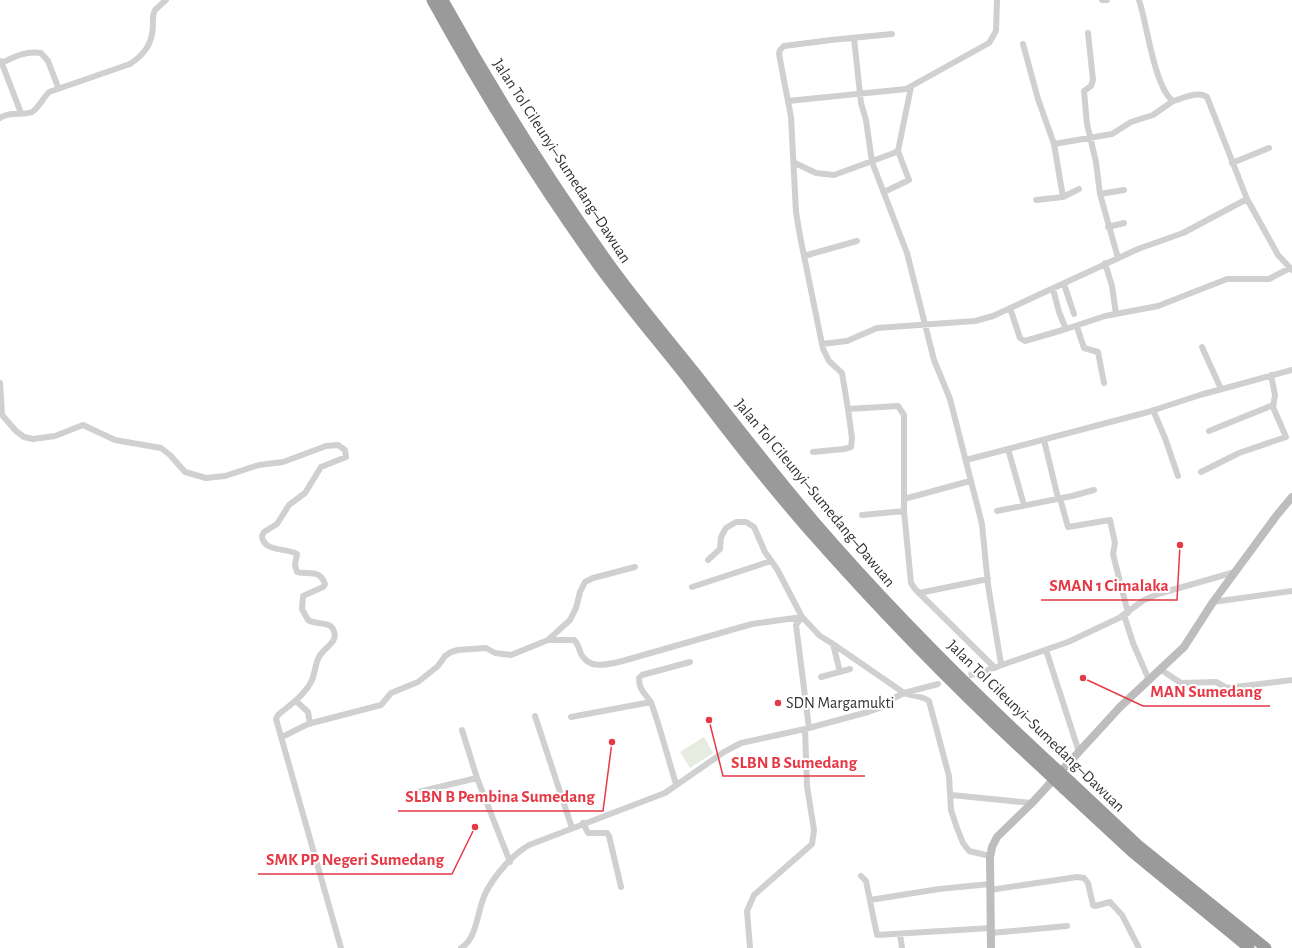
<svg xmlns="http://www.w3.org/2000/svg" width="1292" height="948" font-family="'Alegreya Sans',sans-serif">
	<style>
		.green { fill: #e6ecdf }
		.lines { fill: none; stroke-linecap: round; stroke-linejoin: round }
		.street-tunnel { stroke: #d6d6d6; stroke-width: 6; stroke-dasharray: 6 3; stroke-linecap: butt }
		.street { stroke: #d0d0d0; stroke-width: 6 }
		.secondary { stroke: #bdbdbd; stroke-width: 8 }
		.highway { stroke: #9a9a9a; stroke-width: 11 }
		.highway-bridge { stroke: #9a9a9a; stroke-width: 11 }
		.poi-dot { fill: #e63946; stroke: #fff; stroke-width: 1.5 }
		.labels { text-anchor: middle; dominant-baseline: central; stroke-width: 4; stroke-linejoin: round; paint-order: stroke }
		.street-label { font-size: 16px; fill: #333; stroke: #fff }
		.poi-label { font-size: 16px; fill: #333; stroke: #fff; text-anchor: start }
		.leader { fill: none; stroke: #e63946; stroke-width: 1.5 }
		.callout-dot { fill: #e63946; stroke: #fff; stroke-width: 1.5 }
		.callout-label { font-size: 17px; text-anchor: middle; font-weight: bold; fill: #e63946; stroke: #fff; stroke-width: 4; stroke-linejoin: round; paint-order: stroke }
	</style>
	<rect width="100%" height="100%" fill="#fff"/>
	<!-- green -->
	<path class="green" d="M704 737 713 753 690 768 680 752Z"/>
	<g class="lines">
		<!-- street-tunnel -->
		<path class="street-tunnel" d="M960 678 982 672"/>
		<!-- street -->
		<path class="street" d="M1102 0H1107
			M1139 0C1147 23 1154 87 1173 101 1182 99 1198 90 1207 97L1247 199 1278 255 1292 270
			M1088 33 1093 80 1091 86 1084 91 1087 124 1096 162 1100 194 1118 258
			M892 34 831 40 784 46 780 50 779 54 791 117 796 212 800 236 823 349 829 361 842 373 848 409 898 406 904 415V511L911 583 915 589 995 668
			M854 38 861 103 866 120 872 162 907 253 934 360 950 399 982 524 988 585 1001 664
			M1023 44 1038 99 1054 144 1063 197
			M1 61 21 113
			M2 63C15 56 26 51 41 53L48 61 58 87
			M788 101 906 89 989 43 996 31 997 0
			M0 118C10 111 21 116 32 112 37 110 44 97 49 92L130 64C145 54 152 44 153 26 153 21 152 16 155 10L166 0
			M1054 144 1112 134 1131 122 1153 115 1173 101
			M795 163 816 173 834 175 894 153 898 151 911 87
			M1232 163 1269 148
			M884 192 909 180 898 151
			M1100 194 1124 190
			M1036 200 1063 197 1079 189
			M1108 227 1124 223
			M804 256 857 241
			M1105 263 1112 286 1116 314
			M1064 284 1074 314
			M1053 289 1059 312 1066 329 1105 316 1158 306 1227 279H1269L1290 268
			M1010 308 1020 338 1025 341 1066 329
			M1077 327 1084 348 1098 352 1104 383
			M822 344 847 341 877 328 975 321 993 316 1138 249 1183 233 1247 199
			M1202 347 1221 389
			M0 383 2 415 16 431 24 437 33 439 55 436 83 425 115 440 161 448 170 455 185 472 206 478 225 476 259 465 283 462 326 446 338 445 345 450 346 457 321 467 305 493 289 505 277 524 264 532 262 536C263 552 287 548 297 554L295 565 297 572C309 575 320 569 325 584L323 587 303 596 302 609 308 620C315 625 329 621 333 629 340 642 324 647 319 657 315 664 315 673 312 680 305 695 290 705 278 715L276 719 341 948
			M1153 410 1165 438 1178 476
			M1209 431 1273 405
			M1044 440 1058 498
			M1008 449 1024 505
			M813 452 844 449 851 447 852 438 848 409
			M966 460 1148 412 1200 395 1292 370
			M1201 472 1239 453 1286 437 1273 407 1275 395 1271 375
			M1060 498 1068 527 1110 520 1115 543 1113 554 1128 613
			M904 499 970 481
			M997 511 1072 496 1094 490
			M862 515 904 511
			M708 560 720 549 721 537 726 528 736 522H746L754 527 765 552 777 569 802 617 796 625 809 728
			M692 587 771 561
			M919 593 988 579
			M1213 602 1292 591
			M1124 615 1133 643 1149 680
			M548 640H574C578 643 579 649 581 654 589 669 605 665 619 662L752 624 802 617 820 636 833 644 840 672
			M833 644 904 693C911 696 923 696 929 701L949 776 951 810 957 828 963 843 969 851 990 856
			M1046 650 1079 752
			M1160 669 1181 683 1216 682 1227 688 1292 680
			M982 672 1068 642 1119 618 1144 600 1158 594 1235 572
			M821 677 850 669
			M296 701 308 712 310 724
			M535 716 572 828
			M571 717 651 702
			M462 730 477 778
			M282 737 308 724 381 705 391 693 418 682 438 666 445 656 451 652 458 650 486 648 495 653 511 655 548 640 570 620 576 608 580 592 585 582 593 578 635 567
			M676 784C668 758 661 731 652 705 647 693 639 693 639 678L642 675 690 662
			M418 792 477 778 510 862
			M951 795 1032 803
			M583 823 588 833H607L609 836 621 887
			M861 876 866 881 877 935 991 928
			M990 890 1077 877 1084 878 1088 883 1093 905 1095 906 1110 902 1122 915 1139 948
			M870 900 939 889 990 884
			M991 933 1067 926
			M900 934 902 948
			M461 948C478 938 477 909 486 892 495 875 512 855 529 845L665 793 724 752 741 743 805 729 868 712 885 706 890 700 904 693 938 684
			M750 948 747 911 754 895 812 844 814 830 807 786 805 729"/>
		<!-- secondary -->
		<path class="secondary" d="M991 948 990 858 992 847 997 837 1032 803 1120 707 1184 647 1213 602 1277 515 1292 497"/>
		<!-- highway -->
		<path class="highway" d="M432 0C482 91 537 180 598 265 626 304 657 340 687 378 726 429 765 480 808 529 882 613 961 694 1044 770
			M443 0C492 89 546 175 605 258 633 298 666 336 696 374 734 423 773 473 813 520 887 606 967 686 1050 763
			M1071 782 1138 845 1266 948
			M1064 789 1132 852 1249 948"/>
		<!-- highway-bridge -->
		<path class="highway-bridge" d="M1050 763 1071 782
			M1044 770 1064 789"/>
	</g>
	<!-- markers -->
	<circle class="poi-dot" cx="778" cy="703" r="4"/>
	<g class="labels">
		<!-- street labels -->
		<g class="street-label">
			<text transform="translate(562 161) rotate(57)">Jalan Tol Cileunyi–Sumedang–Dawuan</text>
			<text transform="translate(815 493) rotate(50)">Jalan Tol Cileunyi–Sumedang–Dawuan</text>
			<text transform="translate(1036 726) rotate(44)">Jalan Tol Cileunyi–Sumedang–Dawuan</text>
		</g>
		<!-- poi labels -->
		<g class="poi-label">
			<text x="786" y="703">SDN Margamukti</text>
		</g>
	</g>
	<!-- callouts -->
	<path class="leader" d="M1180 545L1177 600H1041M1083 678L1143 706H1270M709 720L723 776H865M612 742L603 811H398M475 827L452 874H258"/>
	<g class="callout-dot">
		<circle cx="1180" cy="545" r="4"/>
		<circle cx="1083" cy="678" r="4"/>
		<circle cx="709" cy="720" r="4"/>
		<circle cx="612" cy="742" r="4"/>
		<circle cx="475" cy="827" r="4"/>
	</g>
	<g class="callout-label">
		<text x="1109" y="591">SMAN 1 Cimalaka</text>
		<text x="1206" y="697">MAN Sumedang</text>
		<text x="794" y="768">SLBN B Sumedang</text>
		<text x="500" y="802">SLBN B Pembina Sumedang</text>
		<text x="355" y="865">SMK PP Negeri Sumedang</text>
	</g>
</svg>
